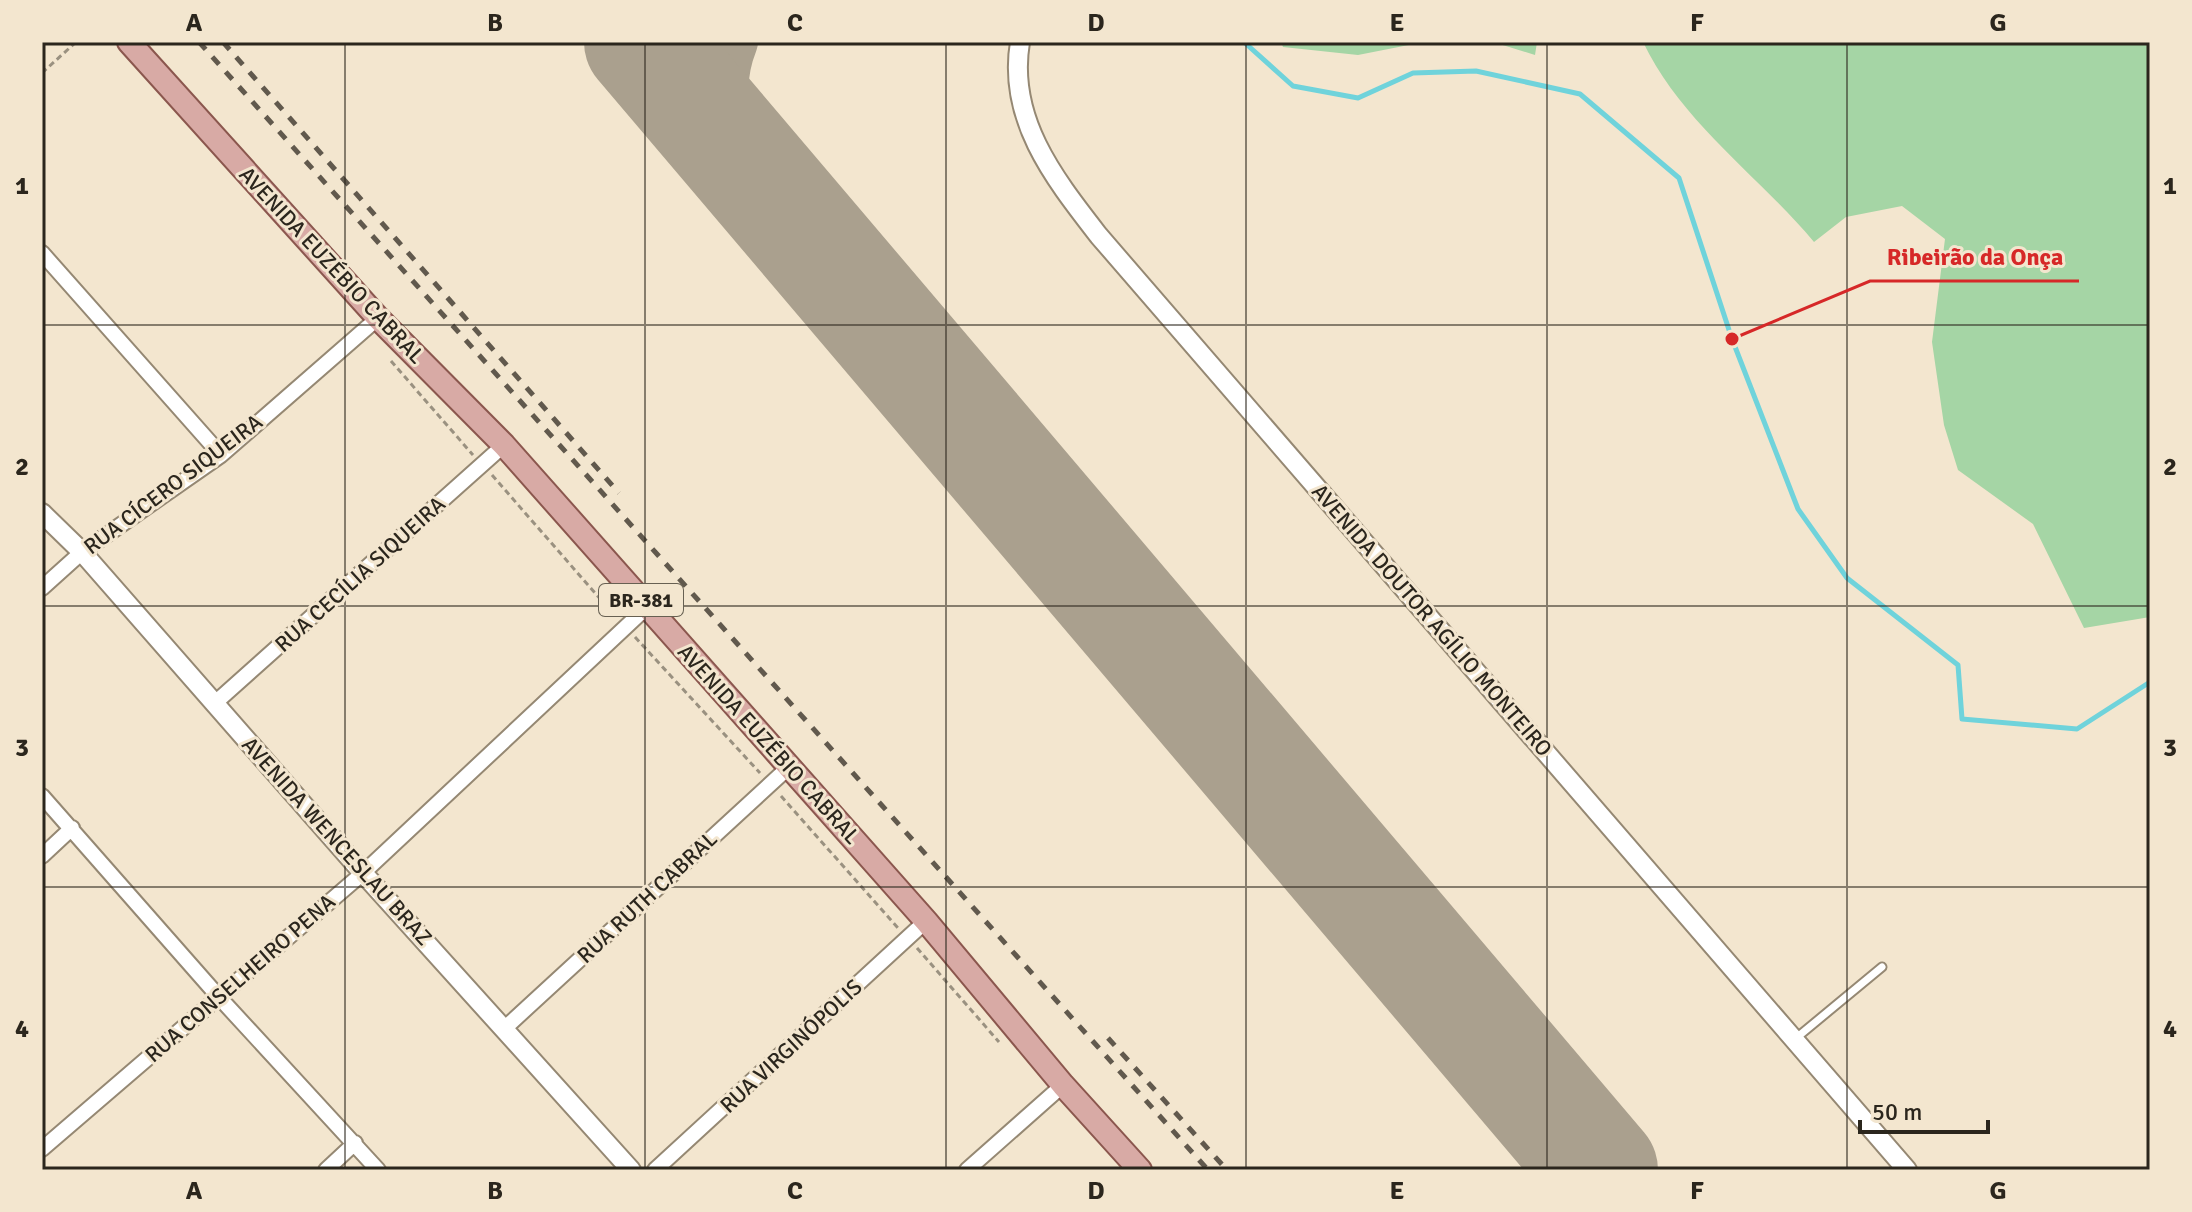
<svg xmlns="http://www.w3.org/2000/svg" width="2192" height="1212" font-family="Signika,sans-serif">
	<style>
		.green { fill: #a5d5a5 }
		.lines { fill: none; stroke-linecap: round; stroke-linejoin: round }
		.stream { stroke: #6fd3db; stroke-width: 5 }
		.taxiway { stroke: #aaa08e; stroke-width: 46 }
		.runway { stroke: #aaa08e; stroke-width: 116 }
		.service-casing { stroke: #958873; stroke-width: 11 }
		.minor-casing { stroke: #958873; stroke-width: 18 }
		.tertiary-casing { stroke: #958873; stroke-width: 22 }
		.primary-casing { stroke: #8b574e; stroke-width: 26 }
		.path { stroke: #9a9180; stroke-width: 3; stroke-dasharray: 6 4; stroke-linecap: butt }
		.service { stroke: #fff; stroke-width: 7 }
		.minor { stroke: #fff; stroke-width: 14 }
		.tertiary { stroke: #fff; stroke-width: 18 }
		.primary { stroke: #d8aaa5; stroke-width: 22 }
		.rail { stroke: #61594d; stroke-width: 5; stroke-dasharray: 10 10; stroke-linecap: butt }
		.grid { fill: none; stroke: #2b261d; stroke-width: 2; stroke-opacity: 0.55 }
		.labels { text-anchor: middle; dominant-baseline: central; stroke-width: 6; stroke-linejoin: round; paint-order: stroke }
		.shield { fill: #f3e6cf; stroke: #676052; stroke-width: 2 }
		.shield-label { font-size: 20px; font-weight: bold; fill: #2b261d }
		.street-label { font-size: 22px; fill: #2b261d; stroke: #f3e6cf }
		.leader { fill: none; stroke: #d62828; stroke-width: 3 }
		.callout-dot { fill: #d62828; stroke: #f3e6cf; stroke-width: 3 }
		.callout-label { font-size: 24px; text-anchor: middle; font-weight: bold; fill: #d62828; stroke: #f3e6cf; stroke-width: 6; stroke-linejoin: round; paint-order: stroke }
		.neatline { fill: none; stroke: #2b261d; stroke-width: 3 }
		.grid-label { font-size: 26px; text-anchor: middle; font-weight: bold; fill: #2b261d }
	</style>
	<rect width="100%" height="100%" fill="#f3e6cf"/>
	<!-- green -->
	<path class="green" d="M1281 42H1424L1358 55 1283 47Z
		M1493 42H1537L1535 55Z
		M1643 42H2150V617L2084 628 2033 524 1958 470 1944 425 1932 342 1945 239 1902 206 1846 217 1814 242C1757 174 1682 123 1643 42Z"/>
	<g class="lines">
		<!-- stream -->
		<path class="stream" d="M1244 42 1293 86 1358 98 1413 73 1476 71 1580 94 1679 178 1732 339 1798 509 1847 578 1958 665 1962 719 2077 729 2150 682"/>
		<!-- taxiway -->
		<path class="taxiway" d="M735 42C716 90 727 128 751 171"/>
		<!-- runway -->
		<path class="runway" d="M642 42 1600 1170"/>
		<defs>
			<path id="service" d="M1795 1039 1882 967"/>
			<path id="minor" d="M42 253 221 455
				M42 588 82 552 221 455 378 318
				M215 703 504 445
				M42 796 218 996 378 1170
				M42 856 72 828
				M505 1028 790 766
				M42 1149 363 873 647 607
				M326 1170 355 1143
				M655 1170 926 921
				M967 1170 1063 1085"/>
			<path id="tertiary" d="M1020 42C1007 119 1054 178 1099 236L1907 1170
				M42 513 82 552 363 873 631 1170"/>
			<path id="primary" d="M129 42 378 318 504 445 926 921 1063 1085 1140 1170"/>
		</defs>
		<!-- service casing -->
		<use href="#service" class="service-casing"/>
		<!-- minor casing -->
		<use href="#minor" class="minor-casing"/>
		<!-- tertiary casing -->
		<use href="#tertiary" class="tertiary-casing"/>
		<!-- primary casing -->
		<use href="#primary" class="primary-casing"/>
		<!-- path -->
		<path class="path" d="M42 73 76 42
			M391 361 473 455
			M492 475 616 617
			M635 637 760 773
			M781 796 898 928
			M917 948 999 1042"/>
		<!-- service -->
		<use href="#service" class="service"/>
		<!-- minor -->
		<use href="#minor" class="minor"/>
		<!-- tertiary -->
		<use href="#tertiary" class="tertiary"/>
		<!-- primary -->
		<use href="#primary" class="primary"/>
		<!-- rail -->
		<path class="rail" d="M199 42 1208 1170
			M223 42 619 493
			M1108 1038 1227 1170"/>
	</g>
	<!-- grid -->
	<path class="grid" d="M345 42V1170M645 42V1170M946 42V1170M1246 42V1170M1547 42V1170M1847 42V1170M42 325H2150M42 606H2150M42 887H2150"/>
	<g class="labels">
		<!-- shield labels -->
		<rect class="shield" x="599" y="584" width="84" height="32" rx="6"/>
		<g class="shield-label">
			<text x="641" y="600">BR-381</text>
		</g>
		<!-- street labels -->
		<g class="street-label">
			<text transform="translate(332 265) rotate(47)">AVENIDA EUZÉBIO CABRAL</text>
			<text transform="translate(173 484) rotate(-37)">RUA CÍCERO SIQUEIRA</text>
			<text transform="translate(360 574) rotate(-42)">RUA CECÍLIA SIQUEIRA</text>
			<text transform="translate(1432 620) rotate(49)">AVENIDA DOUTOR AGÍLIO MONTEIRO</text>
			<text transform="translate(769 744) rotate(48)">AVENIDA EUZÉBIO CABRAL</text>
			<text transform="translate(337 841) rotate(48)">AVENIDA WENCESLAU BRAZ</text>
			<text transform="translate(647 897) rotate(-43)">RUA RUTH CABRAL</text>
			<text transform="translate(240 978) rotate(-41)">RUA CONSELHEIRO PENA</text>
			<text transform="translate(791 1046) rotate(-43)">RUA VIRGINÓPOLIS</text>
		</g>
	</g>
	<!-- callouts -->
	<path class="leader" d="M1732 339L1870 281H2079"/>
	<circle class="callout-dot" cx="1732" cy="339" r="8"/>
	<g class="callout-label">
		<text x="1975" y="265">Ribeirão da Onça</text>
	</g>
	<!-- border -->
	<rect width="2192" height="1212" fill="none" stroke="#f3e6cf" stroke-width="88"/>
	<!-- scale -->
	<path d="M1860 1120v12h128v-12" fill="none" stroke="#2b261d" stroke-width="4"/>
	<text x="1872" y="1120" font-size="24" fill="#2b261d" stroke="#f3e6cf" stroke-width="6" paint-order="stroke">50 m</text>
	<rect x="44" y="44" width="2104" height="1124" class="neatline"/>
	<g class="grid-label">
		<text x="194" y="31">A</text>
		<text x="495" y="31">B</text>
		<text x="795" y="31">C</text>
		<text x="1096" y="31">D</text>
		<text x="1397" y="31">E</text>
		<text x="1697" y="31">F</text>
		<text x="1998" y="31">G</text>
		<text x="22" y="194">1</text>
		<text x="2170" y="194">1</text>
		<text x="22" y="475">2</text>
		<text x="2170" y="475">2</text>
		<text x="22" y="756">3</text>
		<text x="2170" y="756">3</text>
		<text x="22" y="1037">4</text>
		<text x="2170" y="1037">4</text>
		<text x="194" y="1199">A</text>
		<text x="495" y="1199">B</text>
		<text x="795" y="1199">C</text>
		<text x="1096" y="1199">D</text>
		<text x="1397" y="1199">E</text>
		<text x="1697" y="1199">F</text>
		<text x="1998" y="1199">G</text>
	</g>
</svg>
